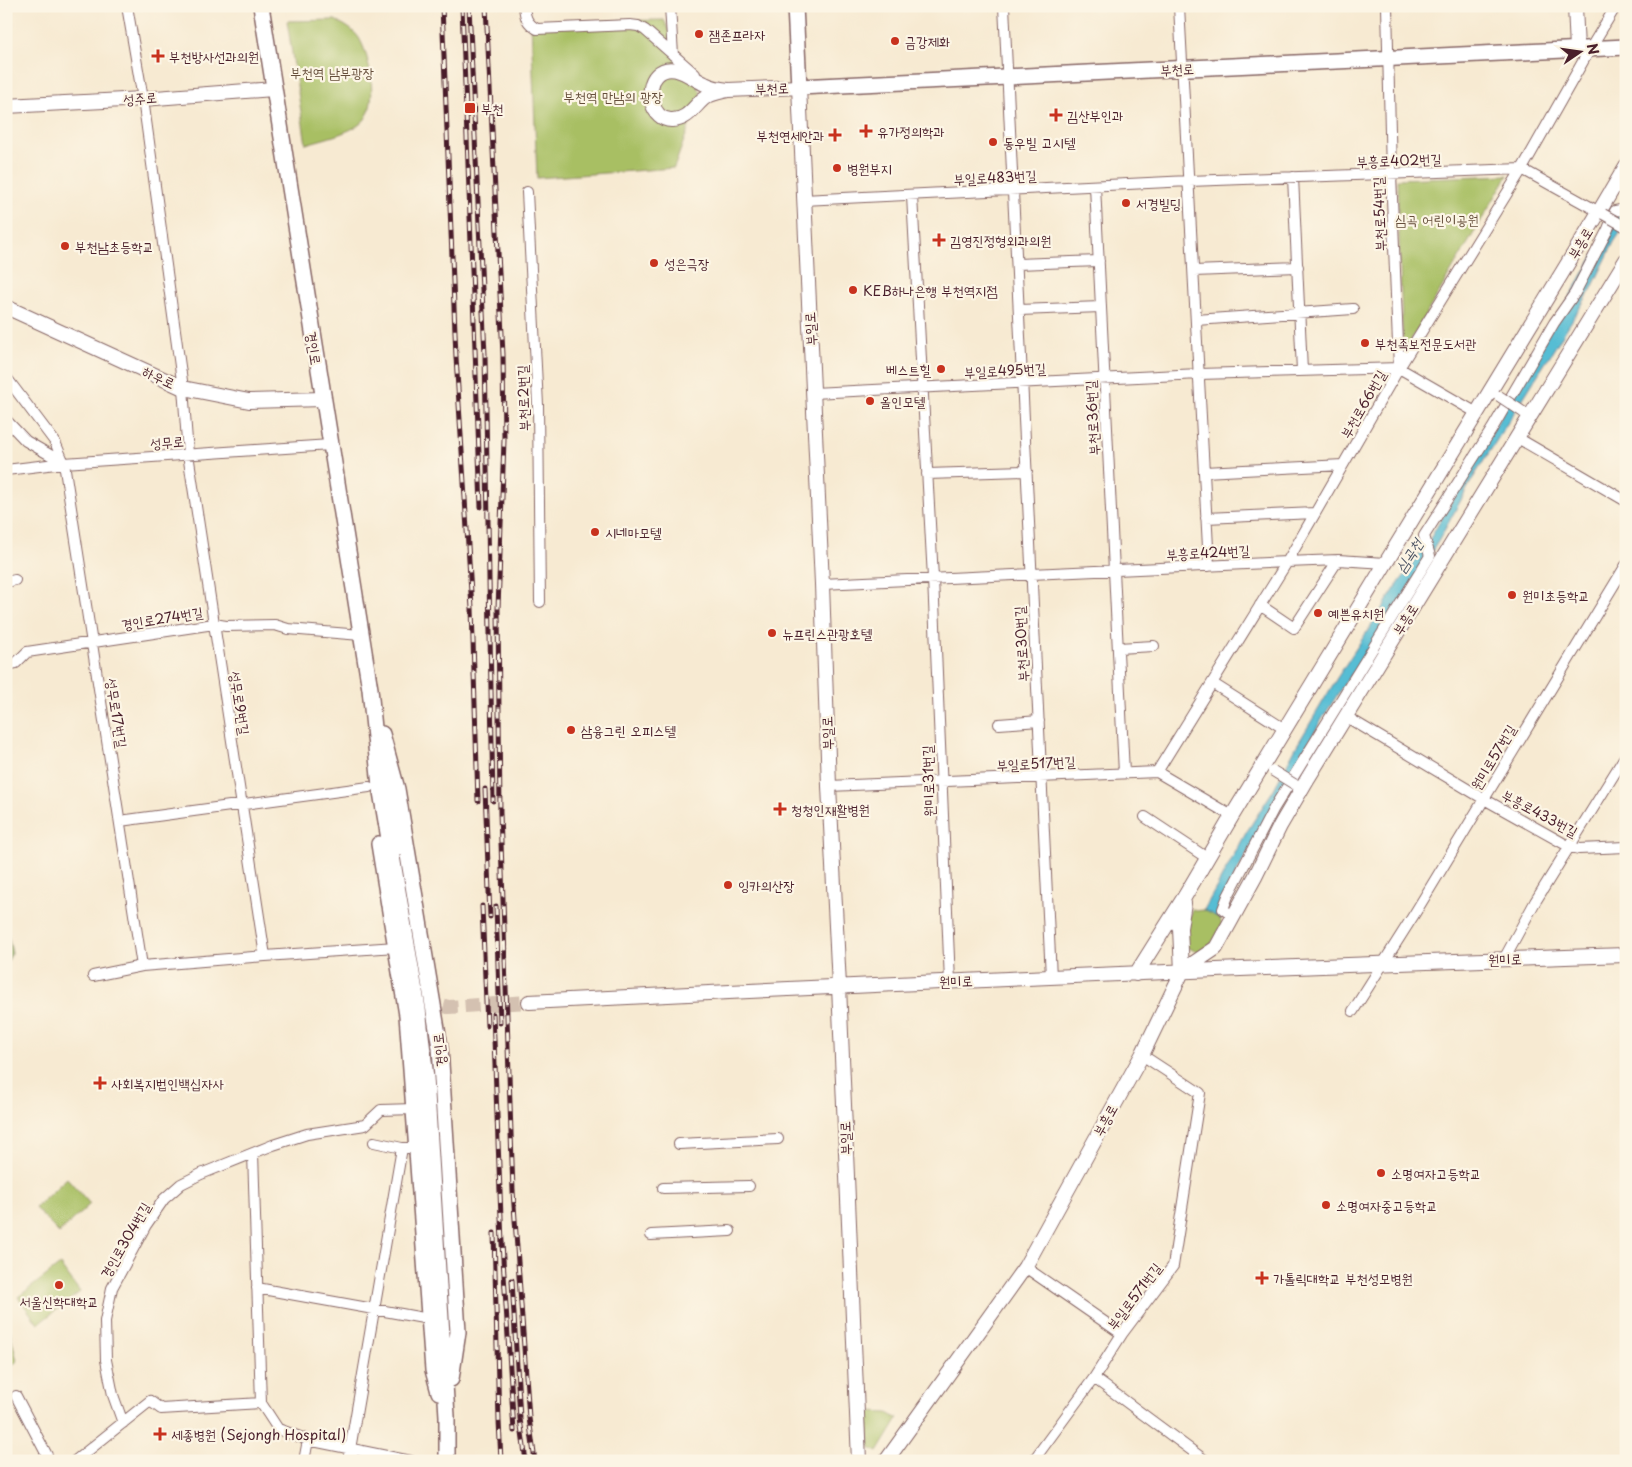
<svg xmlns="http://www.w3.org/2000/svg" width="1632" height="1467" font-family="'Playpen Sans','Poor Story',sans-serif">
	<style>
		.green { fill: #a8bf64; stroke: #796f48 }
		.forest { fill: #86a65a; stroke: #686242 }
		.water { fill: #56bdd4; stroke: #506e80 }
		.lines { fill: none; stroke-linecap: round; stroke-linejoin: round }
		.secondary-tunnel { stroke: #d4c1b1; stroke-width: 14; stroke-dasharray: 14 7; stroke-linecap: butt }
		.street-casing { stroke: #876665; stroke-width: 12 }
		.secondary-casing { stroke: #876665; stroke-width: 16 }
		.primary-casing { stroke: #876665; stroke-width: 18 }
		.street { stroke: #fff; stroke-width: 10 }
		.secondary { stroke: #fff; stroke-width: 14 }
		.primary { stroke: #fff; stroke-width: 15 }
		.rail-casing { stroke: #4a1f2b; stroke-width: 5 }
		.rail { stroke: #fcf5e5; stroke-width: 3; stroke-dasharray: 9; stroke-linecap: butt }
		.street-bridge-casing { stroke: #876665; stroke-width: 12; stroke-linecap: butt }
		.street-bridge { stroke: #fff; stroke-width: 10 }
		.poi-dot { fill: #c8321e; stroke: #fcf5e5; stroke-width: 2 }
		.labels { text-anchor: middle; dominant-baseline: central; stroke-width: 4.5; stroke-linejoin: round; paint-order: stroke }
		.poi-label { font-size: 14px; fill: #4a1f2b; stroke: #fcf5e5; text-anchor: start }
		.street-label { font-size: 14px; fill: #4a1f2b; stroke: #fcf5e5 }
		.park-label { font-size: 14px; fill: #664f3c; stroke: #fcf5e5 }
		.water-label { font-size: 15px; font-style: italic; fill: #4e5666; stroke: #fcf5e5 }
	</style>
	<rect width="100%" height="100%" fill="#fcf5e5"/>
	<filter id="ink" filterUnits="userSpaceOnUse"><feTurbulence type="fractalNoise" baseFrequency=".02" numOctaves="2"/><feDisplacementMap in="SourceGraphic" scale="10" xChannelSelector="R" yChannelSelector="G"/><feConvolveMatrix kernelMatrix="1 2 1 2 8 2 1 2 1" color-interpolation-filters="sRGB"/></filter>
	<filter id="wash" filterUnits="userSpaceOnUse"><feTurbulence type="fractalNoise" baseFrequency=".0096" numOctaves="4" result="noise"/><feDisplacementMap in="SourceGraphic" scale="20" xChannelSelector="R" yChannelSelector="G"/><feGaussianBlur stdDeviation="1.12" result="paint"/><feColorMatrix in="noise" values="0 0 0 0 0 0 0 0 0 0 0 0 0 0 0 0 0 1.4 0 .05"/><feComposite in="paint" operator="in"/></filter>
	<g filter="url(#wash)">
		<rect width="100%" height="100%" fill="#f7ead2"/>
		<!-- green -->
		<path class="green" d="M335 20C344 25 353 29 359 38 370 56 378 101 365 119 356 132 322 139 306 144L287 21Z
			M664 20 701 93 674 168 537 178 531 22Z
			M1508 175 1405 350 1403 353 1397 179Z
			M1192 909 1195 911 1204 910 1221 919 1220 921 1222 923C1219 930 1215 940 1210 945 1207 948 1201 952 1196 951 1176 947 1188 921 1192 909Z
			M67 1178 90 1204 59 1233 35 1208Z
			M60 1265 80 1292 38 1324 18 1297Z
			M6 1315 17 1361 6 1372Z
			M870 1412 888 1413 898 1419 878 1452 870 1448 868 1422Z"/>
		<!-- forest -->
		<path class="forest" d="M6 927 12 953 6 964Z"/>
		<!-- water -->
		<path class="water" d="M1626 200V224L1614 242 1591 290 1473 478 1439 540 1365 657 1346 681 1324 716 1298 760 1224 896 1221 919 1204 910 1246 833 1274 789 1296 747 1337 678 1394 590 1428 542Z"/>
	</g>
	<g filter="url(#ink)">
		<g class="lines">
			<!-- secondary-tunnel -->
			<path class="secondary-tunnel" d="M425 998 426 1000 448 1007 529 1002"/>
			<defs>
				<path id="street" d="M127 6 143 99 183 388 188 454 265 956
					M524 6C525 18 527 23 537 29L630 25 638 26 645 30 695 74
					M670 6 673 55
					M1004 6 1051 977
					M1179 6 1209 566
					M1387 6 1391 174 1399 368
					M1293 177 1302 371
					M1095 186 1124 773
					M527 192 538 405 540 602
					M912 196 933 578 950 982
					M803 200 1189 181 1522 169 1603 214
					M1017 264 1099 261
					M1194 271 1298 267
					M1019 310 1101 307
					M1196 320 1353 309
					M6 377 55 442 64 463 142 966
					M813 393 1199 374 1399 368 1477 413
					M6 420 26 441 64 463
					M1516 437 1626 501
					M6 470 64 463 330 445
					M1204 472 1343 465
					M927 474 1027 471
					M1206 518 1315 513
					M6 582 15 580
					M822 584 1287 562 1338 560 1386 563
					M1260 605 1294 628 1338 560
					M1118 648 1154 646
					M6 665 16 663 27 652 214 624 226 626 275 625 288 629 361 635
					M1212 683 1286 730
					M1345 716 1484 799 1570 847 1579 849 1626 847
					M999 724 1039 721
					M1157 772 1287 562 1399 368 1522 169 1590 49 1616 6
					M829 786 1157 772 1232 816
					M1145 817 1207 858
					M120 821 369 787
					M1230 914 1223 909 1228 896 1274 808 1430 556 1424 536 1492 429 1554 323 1575 293 1608 229 1615 211 1626 209
					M1504 959 1535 902 1626 755
					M93 976 142 966 265 956 396 947
					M1353 1011 1415 913 1626 565
					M374 1142 402 1148
					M679 1144 778 1139
					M253 1153 261 1403
					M663 1188 749 1186
					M651 1235 730 1231
					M1025 1267 1122 1334
					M257 1288 429 1319
					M1094 1378 1206 1461
					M16 1396 50 1461
					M123 1423 113 1395 106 1360 105 1321 112 1288 146 1225 164 1199 181 1184 201 1174 273 1145 307 1134 365 1125 381 1110 414 1109
					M75 1461 150 1401 161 1409 261 1403 278 1429 308 1440 411 1461
					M304 1461 308 1440
					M348 1461 402 1148H417
					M1033 1461 1094 1378 1122 1334 1173 1266 1200 1093 1142 1055"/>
				<path id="secondary" d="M1575 6 1577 49
					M728 90C719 92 710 93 703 99 693 108 687 120 672 120 652 121 644 88 657 75 672 60 691 78 705 84 712 88 720 89 728 90L799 87 822 584 829 786 839 986 859 1461
					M6 106 143 99 273 89
					M6 307 183 388 249 401 323 399
					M385 768 398 848
					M1182 971 1216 948 1255 877 1280 826 1308 778 1626 260
					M1136 974 1185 896 1232 816 1599 212 1626 166
					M529 1002C894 983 1260 967 1626 955
					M886 1461 1025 1267 1142 1055 1182 972 1180 928 1184 903"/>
				<path id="primary" d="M261 6 370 689 380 786 418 1009 426 1078 447 1416V1461
					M795 6 799 87 1626 47
					M382 734 397 789 440 1047 458 1332 451 1379
					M379 844 407 1015 433 1370 439 1392"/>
			</defs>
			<!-- street casing -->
			<use href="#street" class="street-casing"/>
			<!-- secondary casing -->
			<use href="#secondary" class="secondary-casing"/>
			<!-- primary casing -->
			<use href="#primary" class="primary-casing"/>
			<!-- street -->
			<use href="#street" class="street"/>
			<!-- secondary -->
			<use href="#secondary" class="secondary"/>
			<!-- primary -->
			<use href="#primary" class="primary"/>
			<defs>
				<path id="rail" d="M442 6 456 357 472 608 478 801
					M462 6 481 507
					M469 6 485 355 493 801
					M486 6 503 355 504 440 498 609 500 813 513 1191 529 1418 535 1461
					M485 789 490 917
					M482 906 487 1026
					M496 906 500 1023
					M493 1014 502 1243 514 1431
					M494 1233 499 1421 501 1461
					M512 1280 520 1419 526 1461"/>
			</defs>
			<!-- rail casing -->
			<use href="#rail" class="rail-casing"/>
			<!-- rail -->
			<use href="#rail" class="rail"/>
			<defs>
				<path id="street-bridge" d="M1603 214 1626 227
					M1499 396 1523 412
					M1273 771 1294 784"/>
			</defs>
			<!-- street-bridge casing -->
			<use href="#street-bridge" class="street-bridge-casing"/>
			<!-- street-bridge -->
			<use href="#street-bridge" class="street-bridge"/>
		</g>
	</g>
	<!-- markers -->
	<g class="poi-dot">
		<circle cx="699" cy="34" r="5"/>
		<circle cx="895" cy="41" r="5"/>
		<path d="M155.5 48.5h5v5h5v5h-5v5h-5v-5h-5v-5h5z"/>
		<rect x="464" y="102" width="12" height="12" rx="2.5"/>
		<path d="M1053.5 107.5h5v5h5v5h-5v5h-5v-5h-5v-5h5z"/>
		<path d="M863.5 123.5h5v5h5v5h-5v5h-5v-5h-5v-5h5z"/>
		<path d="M832.5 127.5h5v5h5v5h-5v5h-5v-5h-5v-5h5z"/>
		<circle cx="993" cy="142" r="5"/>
		<circle cx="837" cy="168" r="5"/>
		<circle cx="1126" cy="203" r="5"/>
		<path d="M936.5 232.5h5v5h5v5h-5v5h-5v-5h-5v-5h5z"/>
		<circle cx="65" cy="246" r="5"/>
		<circle cx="654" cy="263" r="5"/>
		<circle cx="853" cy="290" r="5"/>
		<circle cx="1365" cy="343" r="5"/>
		<circle cx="941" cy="369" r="5"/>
		<circle cx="870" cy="401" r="5"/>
		<circle cx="595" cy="532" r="5"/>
		<circle cx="1512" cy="595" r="5"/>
		<circle cx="1318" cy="613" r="5"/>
		<circle cx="772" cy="633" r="5"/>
		<circle cx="571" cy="730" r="5"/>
		<path d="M777.5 801.5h5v5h5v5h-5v5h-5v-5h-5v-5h5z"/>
		<circle cx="728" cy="885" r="5"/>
		<path d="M97.5 1075.5h5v5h5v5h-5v5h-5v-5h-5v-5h5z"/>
		<circle cx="1381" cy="1173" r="5"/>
		<circle cx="1326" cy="1205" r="5"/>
		<path d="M1259.5 1270.5h5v5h5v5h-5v5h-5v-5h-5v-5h5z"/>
		<circle cx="59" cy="1285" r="5"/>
		<path d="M157.5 1426.5h5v5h5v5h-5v5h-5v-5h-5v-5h5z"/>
	</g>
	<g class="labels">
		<!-- poi labels -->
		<g class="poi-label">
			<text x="709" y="34">잼존프라자</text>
			<text x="905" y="41">금강제화</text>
			<text x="169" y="56">부천방사선과의원</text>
			<text x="481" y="108">부천</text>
			<text x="1067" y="115">김산부인과</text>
			<text x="877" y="131">유가정의학과</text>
			<text x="824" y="135" text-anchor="end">부천연세안과</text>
			<text x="1003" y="142">동우빌 고시텔</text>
			<text x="847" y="168">병원부지</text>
			<text x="1136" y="203">서경빌딩</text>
			<text x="950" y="240">김영진정형외과의원</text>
			<text x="75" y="246">부천남초등학교</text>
			<text x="664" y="263">성은극장</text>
			<text x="863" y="290">KEB하나은행 부천역지점</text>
			<text x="1375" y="343">부천족보전문도서관</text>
			<text x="931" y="369" text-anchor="end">베스트힐</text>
			<text x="880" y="401">올인모텔</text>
			<text x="605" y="532">시네마모텔</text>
			<text x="1522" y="595">원미초등학교</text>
			<text x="1328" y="613">예쁜유치원</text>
			<text x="782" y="633">뉴프린스관광호텔</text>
			<text x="581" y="730">삼융그린 오피스텔</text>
			<text x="791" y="809">청청인재활병원</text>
			<text x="738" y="885">잉카의산장</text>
			<text x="111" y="1083">사회복지법인백십자사</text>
			<text x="1391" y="1173">소명여자고등학교</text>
			<text x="1336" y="1205">소명여자중고등학교</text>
			<text x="1273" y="1278">가톨릭대학교 부천성모병원</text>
			<text x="59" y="1301" text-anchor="middle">서울신학대학교</text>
			<text x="171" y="1434">세종병원 (Sejongh Hospital)</text>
		</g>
		<!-- street labels -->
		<g class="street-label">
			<text transform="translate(1177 69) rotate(-3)">부천로</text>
			<text transform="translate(772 88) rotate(-2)">부천로</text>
			<text transform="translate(140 98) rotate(-4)">성주로</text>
			<text transform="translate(1399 160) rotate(-2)">부흥로402번길</text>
			<text transform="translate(995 177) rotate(-3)">부일로483번길</text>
			<text transform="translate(1379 214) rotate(-92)">부천로54번길</text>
			<text transform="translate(1580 243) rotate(-59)">부흥로</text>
			<text transform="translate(810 329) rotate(-93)">부일로</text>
			<text transform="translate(314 348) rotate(81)">경인로</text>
			<text transform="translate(1005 370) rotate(-3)">부일로495번길</text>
			<text transform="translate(159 377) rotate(25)">하우로</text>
			<text transform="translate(523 398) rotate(-92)">부천로2번길</text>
			<text transform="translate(1363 404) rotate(-60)">부천로66번길</text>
			<text transform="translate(1092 418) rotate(-93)">부천로36번길</text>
			<text transform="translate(167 442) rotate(-4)">성무로</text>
			<text transform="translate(1208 552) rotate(-3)">부흥로424번길</text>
			<text transform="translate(162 618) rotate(-9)">경인로274번길</text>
			<text transform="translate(1405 619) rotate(-58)">부흥로</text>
			<text transform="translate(1021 644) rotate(-93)">부천로30번길</text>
			<text transform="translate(240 703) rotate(81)">성무로9번길</text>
			<text transform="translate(117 713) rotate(81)">성무로17번길</text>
			<text transform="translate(827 733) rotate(-92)">부일로</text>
			<text transform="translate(1493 757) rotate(-59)">원미로57번길</text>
			<text transform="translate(1036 763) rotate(-3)">부일로517번길</text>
			<text transform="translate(928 781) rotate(-92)">원미로31번길</text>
			<text transform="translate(1540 813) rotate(28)">부흥로433번길</text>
			<text transform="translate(1505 959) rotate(-2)">원미로</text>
			<text transform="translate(956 981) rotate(-2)">원미로</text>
			<text transform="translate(439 1050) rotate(-96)">경인로</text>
			<text transform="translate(1105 1120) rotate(-61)">부흥로</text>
			<text transform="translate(845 1138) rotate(-92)">부일로</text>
			<text transform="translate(125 1240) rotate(-60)">경인로304번길</text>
			<text transform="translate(1134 1296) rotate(-53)">부일로571번길</text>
		</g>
		<!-- park labels -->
		<g class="park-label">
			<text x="332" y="72">부천역 남부광장</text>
			<text x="613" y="96">부천역 만남의 광장</text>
			<text x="1437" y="219">심곡 어린이공원</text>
		</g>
		<!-- water labels -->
		<g class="water-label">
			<text transform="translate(1408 555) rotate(-57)">심곡천</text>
		</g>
	</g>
	<!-- margin -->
	<rect width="1632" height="1467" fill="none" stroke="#fcf5e5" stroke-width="25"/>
	<!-- north arrow -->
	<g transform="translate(1580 52) rotate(77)" stroke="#fcf5e5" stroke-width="4" paint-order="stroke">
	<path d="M0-4L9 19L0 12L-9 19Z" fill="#4a1f2b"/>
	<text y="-8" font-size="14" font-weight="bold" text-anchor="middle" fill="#4a1f2b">N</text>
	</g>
</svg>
